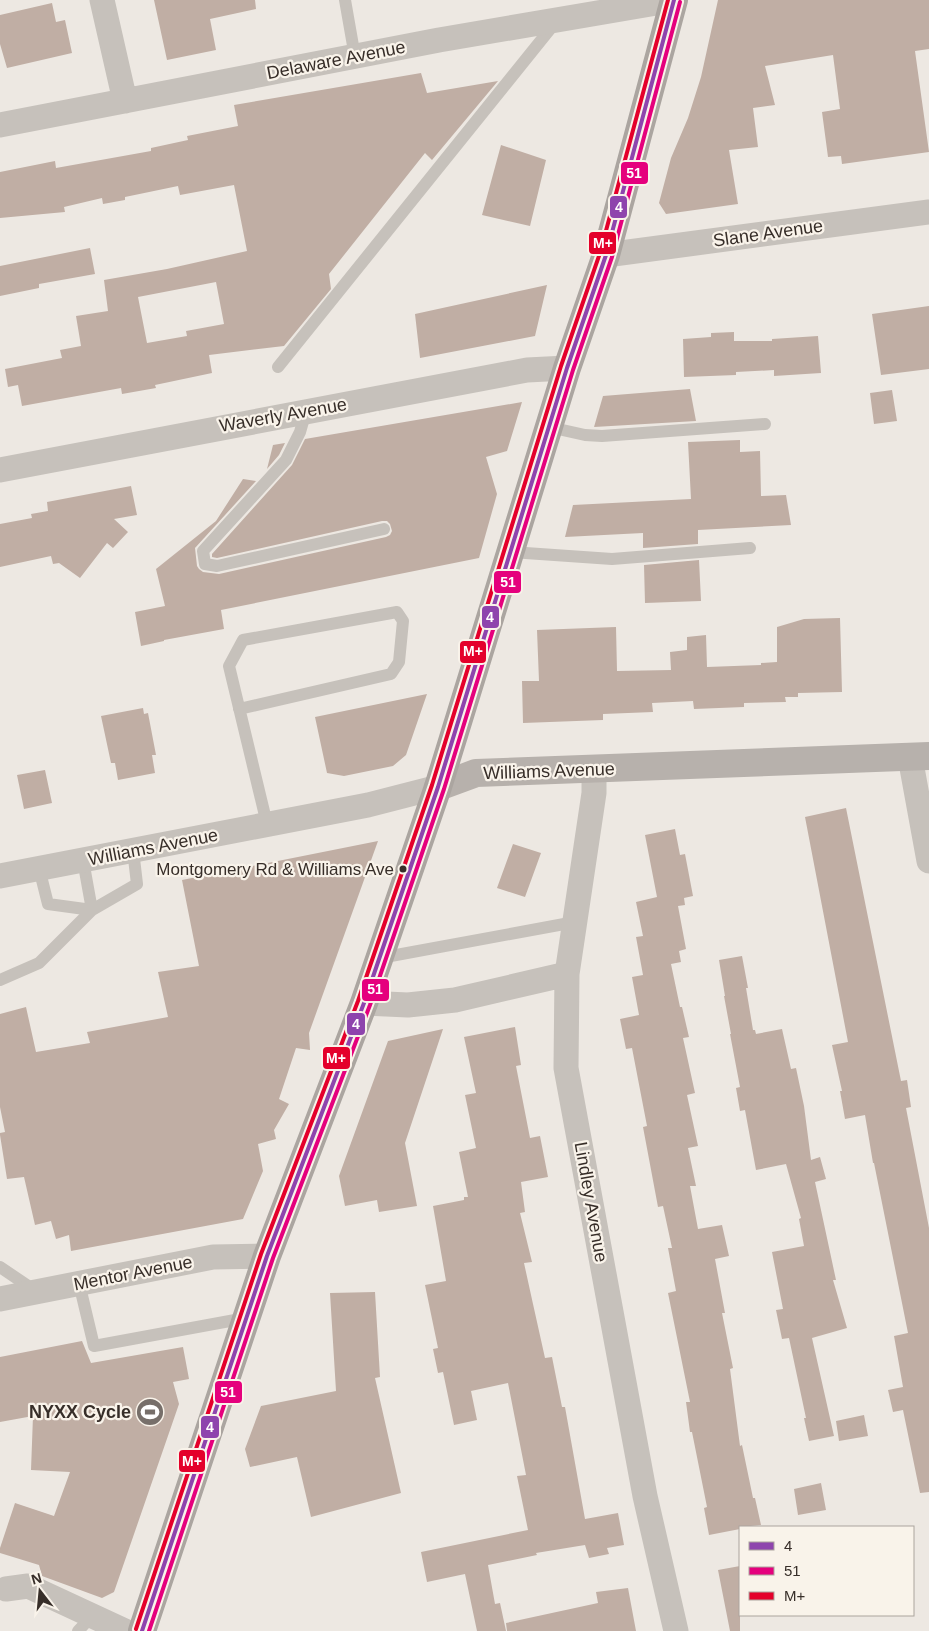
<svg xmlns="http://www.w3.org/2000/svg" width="929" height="1631" font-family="Helvetica,sans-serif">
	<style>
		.building { fill: #c0aea4; fill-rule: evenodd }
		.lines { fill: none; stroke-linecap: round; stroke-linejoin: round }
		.lane { stroke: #c6c1bb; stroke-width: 12 }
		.street { stroke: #c6c1bb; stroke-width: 25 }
		.secondary { stroke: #b7b1ac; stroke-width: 28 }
		.primary { stroke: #aba5a0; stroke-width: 28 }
		.bus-1-casing { stroke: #f9f3ea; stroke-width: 8 }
		.bus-2-casing { stroke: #f9f3ea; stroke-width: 8 }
		.bus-3-casing { stroke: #f9f3ea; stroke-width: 8 }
		.bus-1 { stroke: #8e44ad; stroke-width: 4 }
		.bus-2 { stroke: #e5007d; stroke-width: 4 }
		.bus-3 { stroke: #e4002b; stroke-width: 4 }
		.bus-dot { fill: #372e29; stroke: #f9f3ea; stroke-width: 2 }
		.labels { text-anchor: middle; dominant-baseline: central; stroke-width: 4.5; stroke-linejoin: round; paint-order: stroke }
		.bus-label { font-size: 17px; fill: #372e29; stroke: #f9f3ea; text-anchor: end }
		.street-label { font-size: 18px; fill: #372e29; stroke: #f9f3ea }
		.poi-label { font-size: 18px; font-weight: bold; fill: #372e29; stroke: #f9f3ea; text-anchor: end }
		.line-badge { stroke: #f9f3ea; stroke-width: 2 }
		.badge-label { font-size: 14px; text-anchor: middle; font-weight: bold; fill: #fff }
	</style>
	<rect width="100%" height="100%" fill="#ede8e2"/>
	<!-- building -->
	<path class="building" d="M154 0H255L256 9 210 19 216 50 167 60Z
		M718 0H929V49L915 51 929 152 842 164 841 156 828 157 822 112 840 109 833 55 765 66 775 105 753 108 758 147 729 150 738 204 666 214 659 203 671 158 688 118 701 77Z
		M52 3 56 22 65 20 72 53 7 68 0 44V15Z
		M421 73 427 93 498 81 432 160 425 153 329 274 331 289 284 346 209 355 212 373 155 385 156 388 122 394 121 388 22 406 18 385 8 387 5 369 62 358 60 350 81 346 76 316 108 311 104 280 167 269 247 251 234 185 180 195 178 186 125 197V200L103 204 102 198 64 207 65 212 0 218V172L55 161 56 168 151 151V148L188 140 187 136 238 126 234 105ZM216 282 224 324 186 331 187 336 147 343 138 297Z
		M501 145 546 160 530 226 482 215Z
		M90 248 95 274 39 284V288L0 296V266Z
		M547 285 535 336 420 358 415 314Z
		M929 306V369L881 375 872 314Z
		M734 332V341H772V339L818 336 821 373 774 376V370L736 372V375L684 377 683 339 711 337V333Z
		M690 389 696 421 594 427 603 396Z
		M892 390 897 421 874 424 870 393Z
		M522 402 507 451 486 457 497 494 479 558 221 610 224 629 164 640V641L141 646 135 612 165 606 156 569 216 521 243 479 256 481 195 548 197 566 199 569 203 572 219 574 386 537 390 535 392 531 390 524 387 521H382L217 558 212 557V554L292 465 305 439Z
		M740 440V452L760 451 761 496 786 495 791 525 698 530V544L643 548V533L565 537 573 505 691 499 688 442Z
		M285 443 279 455 267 469 273 445Z
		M131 486 137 515 114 519 128 532 113 548 107 543 80 578 59 563 53 564 51 556 0 567V524L32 518 31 514 48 511 47 502Z
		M699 560 701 601 645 603 644 565Z
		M840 618 842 692 798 693V697H785L786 702 744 703V707L694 709 693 701 652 703 653 712 603 714V720L523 723 522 681H539L537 630 616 627 617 671 671 670 670 652 687 650V637L706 635 707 667 761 665V663L777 662V627L804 619Z
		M427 694 406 755 393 766 344 776 327 773 315 717Z
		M143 708 144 714 148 713 156 755H152L155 773 118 780 115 763H111L101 716Z
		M45 770 52 803 24 809 17 775Z
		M846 808 901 1081 907 1080 911 1107 906 1108 929 1228V1492L920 1493 903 1410 893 1412 888 1390 903 1387 894 1336 908 1333 874 1163H873L865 1115 845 1119 840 1091H842L832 1045 848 1042 805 817Z
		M675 829 680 855 685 854 693 896 684 898 685 905 678 906 686 949 679 951 681 962 671 964 680 1007H682L689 1037 683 1038 695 1093 687 1095 698 1146 688 1148 696 1186H690L698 1229 722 1225 729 1256 715 1259 725 1313H722L733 1368 730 1369 740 1446 742 1445 753 1498H755L761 1525 740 1527V1529L709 1535 704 1508 707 1507 692 1432H690L686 1402H690L668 1293 676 1291 668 1248H672L663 1206 658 1207 643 1127 647 1126 632 1048 626 1049 620 1019 639 1015 632 977 643 975 636 937 643 936 636 902 657 897 645 835Z
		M378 841 309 1033 310 1050 296 1048 279 1099 289 1104 274 1130 276 1139 258 1144 263 1171 243 1219 71 1251 69 1235 56 1239 51 1221 35 1225 24 1177 7 1179 0 1135V1133L5 1132 0 1107V1014L26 1007 36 1052 90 1043 87 1032 168 1017 158 972 199 966 182 880Z
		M513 844 541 853 525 897 497 888Z
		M742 956 748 988H746L753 1030H755L756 1034 782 1029 791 1069 796 1068 804 1106 811 1160 820 1157 826 1179 815 1182 836 1280H833L847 1328 812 1338 834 1436 809 1441 804 1418H806L789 1338 782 1339 776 1310 783 1309 772 1252 804 1246 799 1219 801 1218 786 1164 756 1170 745 1110 740 1111 736 1088 740 1087 730 1034H731L724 996H725L719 960Z
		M515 1027 521 1065 516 1066 530 1138 540 1136 548 1177 521 1182 525 1212 520 1213 532 1262 524 1263 533 1304 545 1358 552 1357 562 1407H565L585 1519 618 1513 624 1545 607 1548 609 1554 589 1558 585 1545 536 1553 537 1555 488 1565 495 1604 500 1603 506 1631H477L465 1574 427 1582 421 1552 528 1530 517 1476 526 1475 508 1383 471 1391 477 1420 454 1425 443 1372 438 1373 433 1349 438 1348 425 1285 446 1281 433 1206 464 1200V1197H468L459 1152 476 1148 465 1095 476 1093 464 1037Z
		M443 1029 405 1143 417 1206 379 1212 377 1200 345 1206 339 1176 388 1041Z
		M375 1292 380 1377 375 1378 401 1493 311 1517 297 1457 250 1467 245 1449 261 1406 336 1391 330 1293Z
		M82 1341 91 1363 183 1347 189 1379 173 1382 179 1404 114 1592 102 1598 42 1576 39 1565 0 1553V1548L15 1503 54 1516 70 1472 31 1470 33 1416 0 1422V1357Z
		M864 1415 868 1436 839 1441 836 1421Z
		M821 1483 826 1510 798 1515 794 1489Z
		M740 1566V1631H730L718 1570Z
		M628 1588 636 1631H507L506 1623 598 1603 596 1592Z"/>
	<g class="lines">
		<!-- lane -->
		<path class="lane" d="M345 0 355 57
			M278 367 555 23
			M306 411 300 432 286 460 203 551 205 564 217 566 384 529
			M549 427 585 435 602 436 765 424
			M511 552 612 559 750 548
			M239 709 391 674 399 662 403 621 397 612 243 640 229 666 267 824
			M39 868 48 904 92 910 137 884 133 850
			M380 958 575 922
			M0 980 39 963 92 910 83 860
			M0 1267 37 1292
			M79 1283 94 1346 246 1318
			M78 1631 92 1616"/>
		<!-- street -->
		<path class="street" d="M102 0 125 101
			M0 125 439 40 674 0
			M606 255 929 212
			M0 470 527 370 567 368
			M910 757 929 861
			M594 769V793L567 974 566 1068 645 1496 676 1631
			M0 876 368 805 438 787
			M364 1003 408 1005 455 1000 567 974
			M0 1299 213 1257 267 1256
			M6 1589 28 1586 125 1631"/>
		<!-- secondary -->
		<path class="secondary" d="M438 787 476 773 929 756"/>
		<!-- primary -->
		<path class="primary" d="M142 1631 267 1256 364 1003 438 787 567 368 606 255 674 0"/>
		<defs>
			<path id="bus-1" d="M142 1631 267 1256 364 1003 438 787 567 368 606 255 674 0"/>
			<path id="bus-2" d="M149 1631 273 1258 370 1005 444 789 573 370 612 257 680 2"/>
			<path id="bus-3" d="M136 1629 261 1254 358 1001 432 785 561 366 600 253 668 0"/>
		</defs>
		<!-- bus-1 casing -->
		<use href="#bus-1" class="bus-1-casing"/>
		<!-- bus-2 casing -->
		<use href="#bus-2" class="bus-2-casing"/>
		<!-- bus-3 casing -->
		<use href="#bus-3" class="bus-3-casing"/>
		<!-- bus-1 -->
		<use href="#bus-1" class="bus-1"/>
		<!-- bus-2 -->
		<use href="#bus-2" class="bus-2"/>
		<!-- bus-3 -->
		<use href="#bus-3" class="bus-3"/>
	</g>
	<!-- icons -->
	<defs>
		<symbol id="stadium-disc" viewBox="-11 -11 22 22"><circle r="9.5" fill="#776f6a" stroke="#f9f3ea"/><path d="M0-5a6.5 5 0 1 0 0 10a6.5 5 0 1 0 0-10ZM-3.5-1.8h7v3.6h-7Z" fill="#fff"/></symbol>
	</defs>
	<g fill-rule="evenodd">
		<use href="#stadium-disc" x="134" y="1396" width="32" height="32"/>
	</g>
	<!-- markers -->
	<circle class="bus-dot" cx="403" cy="869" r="4.5"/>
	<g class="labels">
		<!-- bus labels -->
		<g class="bus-label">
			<text x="394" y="869">Montgomery Rd &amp; Williams Ave</text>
		</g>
		<!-- street labels -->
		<g class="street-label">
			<text transform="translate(336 60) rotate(-11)">Delaware Avenue</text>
			<text transform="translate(768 233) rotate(-8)">Slane Avenue</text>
			<text transform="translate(283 415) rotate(-10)">Waverly Avenue</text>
			<text transform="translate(549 771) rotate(-2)">Williams Avenue</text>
			<text transform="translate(153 847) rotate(-11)">Williams Avenue</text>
			<text transform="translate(591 1202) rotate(80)">Lindley Avenue</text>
			<text transform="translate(133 1273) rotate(-11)">Mentor Avenue</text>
		</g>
		<!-- poi labels -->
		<g class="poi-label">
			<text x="131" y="1412">NYXX Cycle</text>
		</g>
	</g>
	<g class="line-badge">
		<rect x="620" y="161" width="29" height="24" rx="5" fill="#e5007d"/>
		<rect x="609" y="195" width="19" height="24" rx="5" fill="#8e44ad"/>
		<rect x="588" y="231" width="29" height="24" rx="5" fill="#e4002b"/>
		<rect x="493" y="570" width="29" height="24" rx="5" fill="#e5007d"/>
		<rect x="481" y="605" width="19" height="24" rx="5" fill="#8e44ad"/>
		<rect x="459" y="640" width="28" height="24" rx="5" fill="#e4002b"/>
		<rect x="361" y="978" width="29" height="24" rx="5" fill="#e5007d"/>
		<rect x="346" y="1012" width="20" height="24" rx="5" fill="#8e44ad"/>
		<rect x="322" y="1046" width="29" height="24" rx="5" fill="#e4002b"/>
		<rect x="214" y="1380" width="29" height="24" rx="5" fill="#e5007d"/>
		<rect x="200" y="1415" width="20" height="24" rx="5" fill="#8e44ad"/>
		<rect x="178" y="1449" width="28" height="24" rx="5" fill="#e4002b"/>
	</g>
	<g class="badge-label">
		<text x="634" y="178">51</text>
		<text x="619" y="212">4</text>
		<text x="603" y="248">M+</text>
		<text x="508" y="587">51</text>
		<text x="490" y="622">4</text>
		<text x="473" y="656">M+</text>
		<text x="375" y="994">51</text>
		<text x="356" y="1029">4</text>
		<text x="336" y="1063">M+</text>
		<text x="228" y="1397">51</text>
		<text x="210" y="1432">4</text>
		<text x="192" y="1466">M+</text>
	</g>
	<!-- legend -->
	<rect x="739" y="1526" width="175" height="90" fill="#f9f3ea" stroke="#aba49d"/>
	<rect x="749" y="1542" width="25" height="8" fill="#8e44ad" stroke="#aba49d"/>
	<text x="784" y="1551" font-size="15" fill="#372e29">4</text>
	<rect x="749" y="1567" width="25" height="8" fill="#e5007d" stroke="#aba49d"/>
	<text x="784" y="1576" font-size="15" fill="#372e29">51</text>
	<rect x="749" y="1592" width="25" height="8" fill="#e4002b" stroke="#aba49d"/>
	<text x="784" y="1601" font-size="15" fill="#372e29">M+</text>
	<!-- north arrow -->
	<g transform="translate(40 1591) rotate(344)" stroke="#f9f3ea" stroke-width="4" paint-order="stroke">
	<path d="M0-4L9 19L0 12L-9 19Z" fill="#372e29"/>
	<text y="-8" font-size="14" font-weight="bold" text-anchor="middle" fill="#372e29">N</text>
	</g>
</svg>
